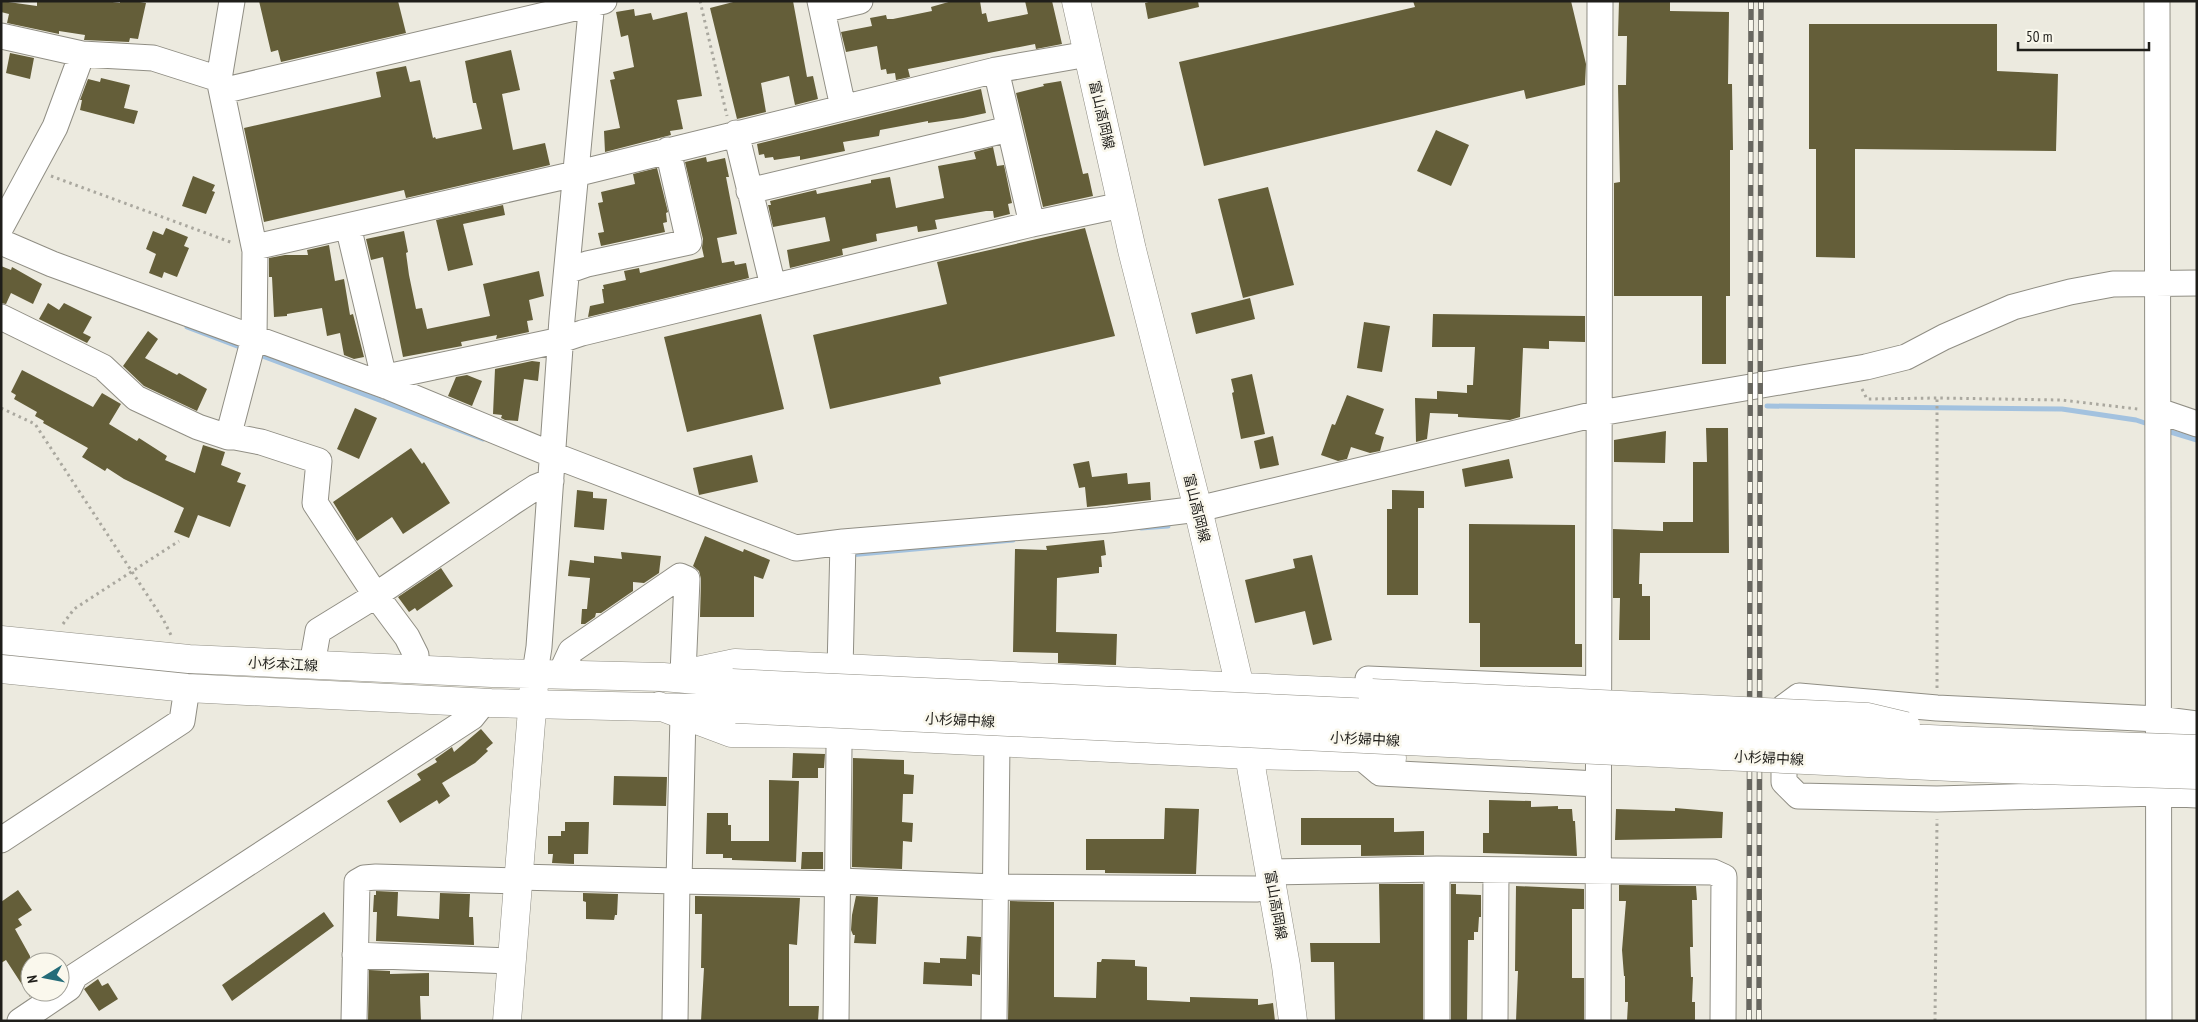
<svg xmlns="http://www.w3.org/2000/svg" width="2198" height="1022" font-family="'PT Sans Narrow','Noto Sans JP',sans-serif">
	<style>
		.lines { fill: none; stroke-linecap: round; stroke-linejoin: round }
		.stream { stroke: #a3c2df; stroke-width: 5 }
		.building { fill: #645e39 }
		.minor-casing { stroke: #908e84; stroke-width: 27 }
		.major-casing { stroke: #908e84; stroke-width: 29 }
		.path { stroke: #aaa89f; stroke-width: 3; stroke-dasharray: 2.5 4; stroke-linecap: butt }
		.minor { stroke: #fff; stroke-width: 25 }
		.major { stroke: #fff; stroke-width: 28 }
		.rail-casing { stroke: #686760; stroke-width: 5.5 }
		.rail { stroke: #faf8ed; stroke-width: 4; stroke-dasharray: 11; stroke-linecap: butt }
		.major-bridge-casing { stroke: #908e84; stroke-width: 29; stroke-linecap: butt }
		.major-bridge { stroke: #fff; stroke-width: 28 }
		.labels { text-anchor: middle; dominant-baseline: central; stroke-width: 5; stroke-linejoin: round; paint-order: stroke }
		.street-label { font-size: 14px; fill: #1f1e1a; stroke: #faf8ed }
	</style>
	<rect width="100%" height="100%" fill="#eceadf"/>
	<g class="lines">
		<!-- stream -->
		<path class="stream" d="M187 327 245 349
			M257 354 483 439
			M1767 406 2062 409 2136 420 2151 425
			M2164 430 2197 440
			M1141 528 1168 526
			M849 555 1013 540"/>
	</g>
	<!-- building -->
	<path class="building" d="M1 1 37 6V1H105L120 3V1H134L146 3 138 39 130 38 129 42 84 40 85 35 59 31V34L7 23 9 14 1 12Z
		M259 1H398L406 33 281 62 278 50 271 52Z
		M737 1H793L807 77 813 76 818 99 795 105 789 76 761 83 766 112 737 119 710 8Z
		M952 1H980L982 14 986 13 988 22 1028 14 1025 1H1052L1062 44 1036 49 1035 44 908 69 910 77 896 80 895 73 887 74 886 69 881 70 877 46 846 52 841 32 872 26 870 18 886 15 887 19H893L932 11 931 7Z
		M1152 1H1198L1199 7 1148 19 1145 3Z
		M1413 1H1571L1586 64 1585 85 1526 99 1524 90 1204 166 1179 62 1415 7Z
		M1619 1H1670V11L1729 12 1728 84H1732L1733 150H1730V296H1726V364H1702V296H1614V183L1620 182 1618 85H1626L1627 36H1618Z
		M634 9 635 16 651 13 653 20 687 12 702 96 677 100 683 129 670 131 671 135 605 152 604 131 620 128 610 80 615 79 613 72 634 67 628 35 621 37 616 12Z
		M1809 24H1997V71L2058 74 2056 151 1855 149V258L1816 257V149H1809Z
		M511 50 520 90 502 94 513 150 545 143 550 165 406 198 404 190 264 222 244 128 381 97 376 72 406 66 410 82 420 80 433 138 435 137 436 139 482 129 476 103H473L465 61Z
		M10 53 34 58 30 79 6 73Z
		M101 78 130 85 124 108 138 111 134 124 80 110 82 100H80L88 79 100 82Z
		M1061 81 1083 174 1088 173 1093 196 1043 207 1016 93 1044 86 1043 84Z
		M981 89 986 113 963 118 928 123V121L880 130 879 136 843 142 845 151 800 160V156L774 160 773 157 765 158 764 154 759 155 757 144Z
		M1436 130 1469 145 1451 186 1417 171Z
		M993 147 997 166 1004 165 1012 203 1008 204 1010 214 994 218 993 211H986L935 220 937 229 918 232 917 226 876 234 877 241 842 249 843 255 790 268 787 250 830 241 825 217 773 227 768 205H771L770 201 816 190 817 194 871 183V180L890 177 896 208 944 198 938 166 976 159 974 152Z
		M706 157 707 162 725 158 729 177H726L737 234 717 238 722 263 734 261 735 265 746 263 749 278 588 317 590 306 604 303 602 289H604L603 285 626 280 624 271 639 268 640 273 704 257 702 248 703 239 685 162Z
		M657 168 668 212 666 213 667 222 663 223 665 232 601 246 598 233 604 232 598 203 603 202 601 192 635 184 633 174Z
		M193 176 215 185 212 191 215 192 206 214 182 206Z
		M1268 187 1294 285 1243 298 1218 199Z
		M503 205 505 215 463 224 473 265 448 271 436 220Z
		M166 228 188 237 184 246 189 248 177 277 164 272 162 278 149 273 156 254 146 249 153 231 163 235Z
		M1085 228 1115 336 939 377 941 384 830 409 813 335 947 304 937 262Z
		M404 231 408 252 406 253 409 275 416 309 422 308 427 329 490 316 483 284 539 271 544 296 529 300 533 320 527 321 529 332 496 339 497 335 461 342 462 346 403 357 383 257 371 260 366 239Z
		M329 245 335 281 344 279 350 315 353 314 364 357 354 359 344 355 340 333 327 336 322 308 287 314V316L274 317 272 277H269V258L285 255H308L307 250Z
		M1 266 11 270 12 267 42 284 33 304 11 293 6 304 1 303Z
		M1250 298 1255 319 1196 334 1191 313Z
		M48 303 59 310 64 303 92 317 83 333 91 337 87 343 39 319Z
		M761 314 784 409 687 432 664 337Z
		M1433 314 1585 316V342L1549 341V349L1523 348 1520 417 1510 420 1458 417V414L1430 413 1427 439 1416 442 1415 398 1437 399V391L1467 393V385H1473L1475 347H1432Z
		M1364 322 1390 326 1382 372 1357 368Z
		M148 331 158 339 145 358 177 375 179 373 207 389 197 411 144 386 123 366Z
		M532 361 540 362 538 381 524 379 518 421 505 420 501 418 502 415 493 414 495 369Z
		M22 370 93 407 102 393 121 404 109 424 137 441 139 438 167 456 165 460 195 473 203 445 225 452 221 465 241 473 237 482 246 485 230 527 198 515 189 538 174 532 184 508 124 479 107 468 105 471 82 457 88 448 43 423 44 421 35 416 37 412 14 399 16 395 11 392Z
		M1252 374 1265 434 1241 439 1232 393 1234 392 1231 379Z
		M467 375 482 381 472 406 448 396 456 377Z
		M1347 395 1384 409 1375 434 1384 437 1380 451 1370 453 1351 447 1347 459 1338 461 1321 455 1332 424 1335 425Z
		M355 408 377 418 359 459 337 449Z
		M1706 428H1728L1729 553H1640L1639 584H1642V596H1650V640H1619L1620 598H1613V529L1663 531V522H1693V462H1707Z
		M1666 431 1665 463 1614 462V440Z
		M1273 436 1279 465 1260 469 1254 441Z
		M411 448 422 464 424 462 450 503 403 534 392 517 357 541 333 502Z
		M752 455 758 482 699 495 693 468Z
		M1509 459 1513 478 1465 487 1462 469Z
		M1089 461 1092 477 1127 473 1128 484 1150 482 1151 500 1087 507 1085 487 1079 488 1073 464Z
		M577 490 593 492V498L607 499 604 530 574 527Z
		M1392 490 1424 491V508H1418V595H1387V509H1392Z
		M1469 524 1575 525V644H1582V667H1480V623H1469Z
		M705 536 743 552 744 549 770 560 763 579 754 576V617H700L701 579 699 571 693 566Z
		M1104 540 1106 555 1101 556 1102 567H1099V573L1057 578 1056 632 1117 634 1116 665 1058 663V653L1013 652 1015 549 1047 550 1046 546Z
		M621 552 661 556 659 573 644 583 633 582V591L601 613H596L595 617 585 624H581L582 609H587L590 578 568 576 570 560 594 563V556L622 559Z
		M1312 555 1332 640 1313 645 1305 611 1255 623 1245 580 1295 568 1293 559Z
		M441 568 453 586 417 611 415 608 409 612 398 597Z
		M481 729 493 743 486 749 488 751 475 763 442 783 450 796 439 804 437 800 400 823 387 801 421 780 417 774 437 762 435 759 452 747 454 752Z
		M793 753 825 754 824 768H818V778H792Z
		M853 758 904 760V774L914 775 913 794H903L902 822 913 823 912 842 903 841 902 869 852 867Z
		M614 776 667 777 666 806 613 805Z
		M769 780 799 781 796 862 732 860V858H723V854H706L707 813H728V825H731V841H769Z
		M1489 800 1531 801V807L1558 806V809H1572L1573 821H1575L1577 856 1483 853V833H1489Z
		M1165 808 1199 809 1196 874 1105 873V870H1086V839H1164Z
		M1675 808 1723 812 1722 838 1615 840 1616 809 1675 811Z
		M1301 818H1394V832L1424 831V855L1361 856V845H1301Z
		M565 822H589L588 854H574V864L552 863 553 854H548V836H561V831H565Z
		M802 852H823V869H801Z
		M1379 884H1423V1021H1335L1334 962H1311L1310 943H1380Z
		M1451 884H1456V894L1481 895V917H1479L1478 932H1474V940H1468L1467 1021H1451Z
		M1619 885 1696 886 1697 900H1692L1693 947H1690L1691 977H1693L1692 1002H1695V1021H1627L1628 1002H1625V976H1624L1622 950 1626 901H1619Z
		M1516 886 1584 889V909H1572V978H1584V1021H1516L1518 971H1515Z
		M18 890 32 910 18 919 22 925 15 929 30 956V997L6 960 1 963V902Z
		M376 891 398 892 397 916 439 919 440 893 470 894 469 917H473L474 945 376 941 377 912H373L374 895H376Z
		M583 893 618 894 617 915H615L614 920 586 919V902L583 901Z
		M695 896 800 898 797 945 789 944V1006H819L818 1021H701L704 968H701L702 914H695Z
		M856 896 878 897 876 944 854 943 855 935H853L851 930 852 915Z
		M1010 901 1054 902V997L1096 998 1097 962H1101L1102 959 1135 960V966L1147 967V1000L1190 1002V997L1258 999V1005L1273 1003 1275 1021H1008Z
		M324 912 334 926 232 1001 222 985Z
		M967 936 981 937 980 975 972 974V986L923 984 924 962 940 963V958L966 959Z
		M369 970 390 971V974L429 973V996H420L421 1021H368Z
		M98 979 102 986 108 983 118 999 99 1011 84 989Z"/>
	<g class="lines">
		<defs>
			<path id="minor" d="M820 1 843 107
				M2157 1 2159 1021
				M822 10 860 1
				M1 36 82 54 153 58 219 79
				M996 70 1032 224
				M222 91 604 1
				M736 133 773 286
				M749 191 1009 129
				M348 226 386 386 396 375 561 340 582 333 1032 224 1122 205
				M1 227 55 127 82 54
				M1 242 52 264 386 386 553 455 796 548 843 542 1109 520 1198 509 1600 413 1866 367 1906 357 1944 337 2013 307 2070 292 2113 284 2197 283
				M255 247 575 174 996 70 1088 54
				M567 271 587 264 689 242 668 150
				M1 317 103 367 136 398 198 427 228 437H235L261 442 319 461 315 503 375 594 407 637 416 655 415 670
				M2159 411 2197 424
				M228 437 254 338 255 251 219 79 232 1
				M312 665 318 631 370 599 513 502 536 487 551 481
				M535 673 539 647 562 319 592 1
				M560 675 571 651 680 576 687 579 683 674
				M1368 679 1598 689
				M2197 724 2158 719 1937 708 1799 696 1784 707V782L1798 796 1937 799 2158 793 2197 795
				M1361 757 1380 773 1598 784
				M1 840 182 721 187 688
				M1437 869V1021
				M1270 872 1437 869 1713 872 1724 877 1723 1021
				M518 877 677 881
				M679 881 683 715
				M839 881 996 887 1256 889 1272 887
				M355 955 512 961
				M20 1021 69 988 75 976 472 717 484 702
				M354 1021 357 882 364 878 376 877 518 881
				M675 1021 677 881 839 884
				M836 1021 839 747 836 734 840 670 843 542
				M994 1021 997 742
				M1495 1021 1496 870
				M1598 1021 1600 1"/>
			<path id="major" d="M1076 1 1132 250 1198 509 1240 687 1249 755 1286 966 1293 1021
				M1 640 189 659 492 673 663 677 732 683
				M1 669 187 688 491 703 736 709
				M697 671 735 663 1372 693
				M659 706 731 733 836 734 1249 755 1392 758
				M507 1021 534 685"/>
		</defs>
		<!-- minor casing -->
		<use href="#minor" class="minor-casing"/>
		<!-- major casing -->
		<use href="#major" class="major-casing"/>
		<!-- path -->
		<path class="path" d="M700 1 727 116
			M51 176 233 243
			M1862 389 1867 399 1937 398 2061 400 2138 409
			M1 408 35 424 163 619 171 635
			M63 624 74 609 179 541
			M1937 688V398
			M1935 1021 1937 819"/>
		<!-- minor -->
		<use href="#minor" class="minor"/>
		<!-- major -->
		<use href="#major" class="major"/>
		<defs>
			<path id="rail" d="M1749 1021 1751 1
				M1759 1021 1761 1"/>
		</defs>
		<!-- rail casing -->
		<use href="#rail" class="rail-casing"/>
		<!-- rail -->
		<use href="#rail" class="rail"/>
		<defs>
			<path id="major-bridge" d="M732 683 1972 741 2197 749
				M1372 693 1868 717 1906 726
				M736 709 1973 768 2197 775"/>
		</defs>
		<!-- major-bridge casing -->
		<use href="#major-bridge" class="major-bridge-casing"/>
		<!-- major-bridge -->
		<use href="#major-bridge" class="major-bridge"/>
	</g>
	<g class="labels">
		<!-- street labels -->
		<g class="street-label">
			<text transform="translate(1102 115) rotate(77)">富山高岡線</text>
			<text transform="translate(1197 508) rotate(76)">富山高岡線</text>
			<text transform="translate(283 664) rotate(3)">小杉本江線</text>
			<text transform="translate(960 720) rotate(3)">小杉婦中線</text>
			<text transform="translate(1365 739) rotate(3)">小杉婦中線</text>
			<text transform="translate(1769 758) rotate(3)">小杉婦中線</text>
			<text transform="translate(1276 905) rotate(80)">富山高岡線</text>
		</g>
	</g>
	<!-- border -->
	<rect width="2198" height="1022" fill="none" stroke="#1f1e1a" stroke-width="5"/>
	<!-- north arrow -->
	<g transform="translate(45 977) rotate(260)"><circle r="24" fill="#faf8ed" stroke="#a2a199"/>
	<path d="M0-4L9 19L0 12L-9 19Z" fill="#246c79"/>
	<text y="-8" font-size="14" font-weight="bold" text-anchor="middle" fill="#1f1e1a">N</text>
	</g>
	<!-- scale -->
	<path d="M2018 42v8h131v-8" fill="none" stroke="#1f1e1a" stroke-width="2.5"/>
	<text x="2026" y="42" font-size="15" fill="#1f1e1a" stroke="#faf8ed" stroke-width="4" paint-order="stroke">50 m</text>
</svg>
